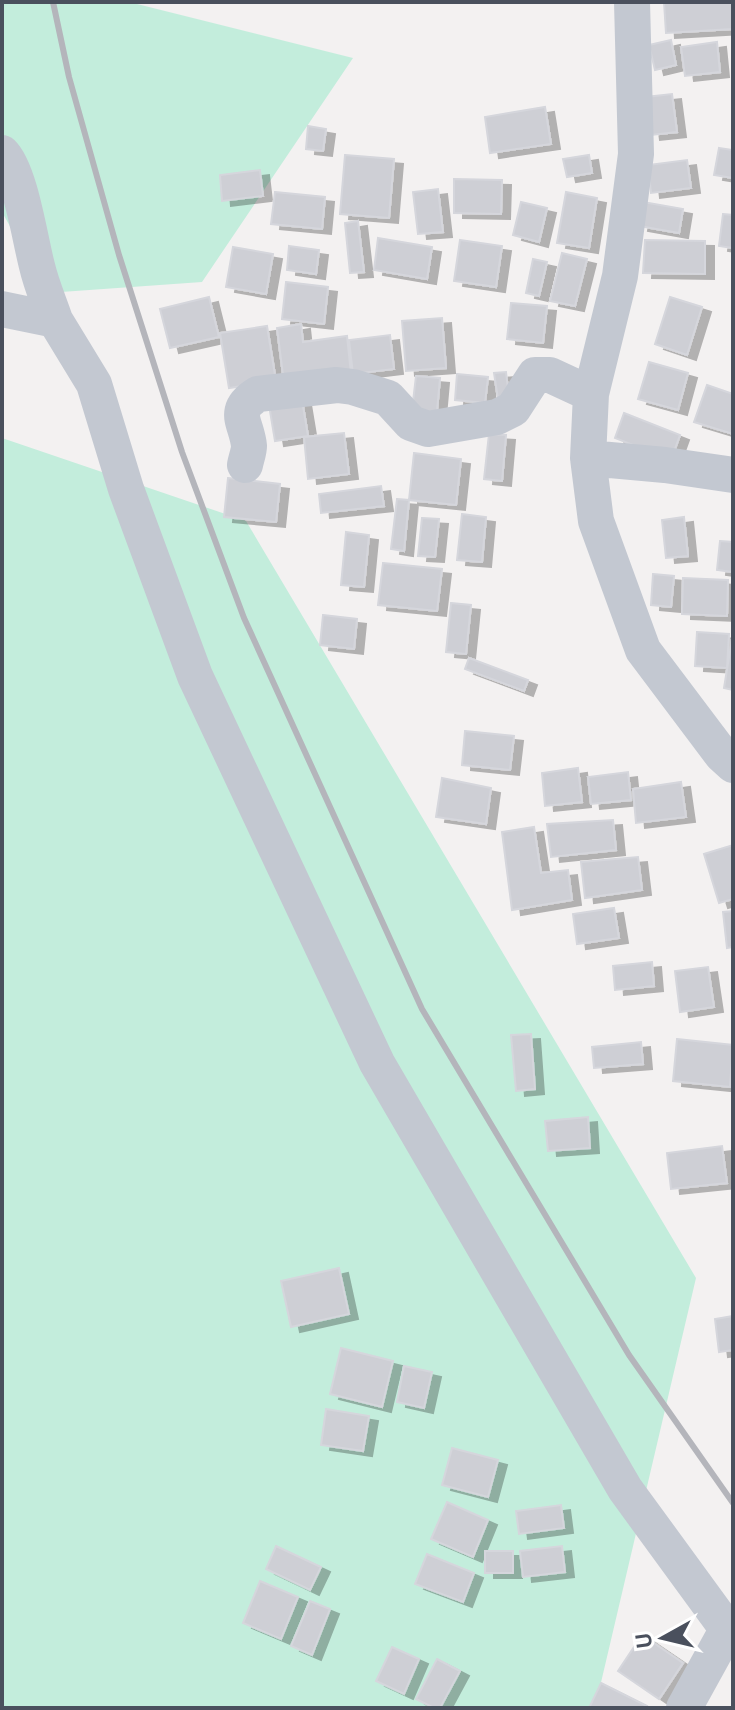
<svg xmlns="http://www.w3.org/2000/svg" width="735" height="1710" font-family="Ubuntu,sans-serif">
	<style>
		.green { fill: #c3eddc }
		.building { fill: #cecfd5; stroke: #d5d6dc; stroke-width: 2; filter: url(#shadow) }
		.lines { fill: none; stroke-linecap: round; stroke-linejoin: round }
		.street { stroke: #c3c8d1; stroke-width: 36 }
		.rail { stroke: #b4b5bb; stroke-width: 6 }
	</style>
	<defs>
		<filter id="shadow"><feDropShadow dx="9" dy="5" stdDeviation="0" flood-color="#0004"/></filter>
	</defs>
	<rect width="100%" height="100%" fill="#f3f1f1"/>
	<!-- green -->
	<path class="green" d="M2 2H129L353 58 202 282 47 293 2 212Z
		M2 438 246 521 696 1278 595 1708H2Z"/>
	<!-- building -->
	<path class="building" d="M664 2H733V29L666 33Z
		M671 40 676 65 655 70 649 45Z
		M717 42 720 72 685 76 681 47Z
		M672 94 677 132 651 135 646 97Z
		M545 107 551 144 490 153 485 117Z
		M308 126 326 129 323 151 306 149Z
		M719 148 733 150V178L714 175Z
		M345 155 394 159 389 218 340 214Z
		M589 155 592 173 567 177 563 159Z
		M687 160 691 188 651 193 648 165Z
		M260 170 263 196 222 201 220 175Z
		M454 179 502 180 501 214 454 213Z
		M438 189 443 232 418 234 413 192Z
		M275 192 325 197 322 229 271 224Z
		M566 192 597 198 589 248 557 243Z
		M521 202 547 208 539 242 513 235Z
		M643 202 683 209 679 233 639 226Z
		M723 214 733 215V248L719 246Z
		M358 221 364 272 350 273 345 223Z
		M378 238 432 247 427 279 374 270Z
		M460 240 502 246 496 287 454 281Z
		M645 240 705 241V274L643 273Z
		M289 246 319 250 316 274 287 270Z
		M233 247 273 254 266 294 226 287Z
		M562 253 587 259 575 306 550 301Z
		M533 259 547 262 539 296 526 293Z
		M286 282 328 287 324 324 282 319Z
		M209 297 219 337 170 348 160 309Z
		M670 297 702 307 687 355 655 344Z
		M511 303 547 306 543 343 507 339Z
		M442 318 446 368 406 371 402 321Z
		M301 324 303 342 347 336 351 374 284 383 277 328Z
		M267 326 276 381 229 388 220 333Z
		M390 335 394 369 353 374 349 340Z
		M649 362 688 373 678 410 638 399Z
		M506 372 509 398 498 399 494 373Z
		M457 374 488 377 485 403 455 400Z
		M416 376 440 378 436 422 411 419Z
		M707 385 733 394V434L694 422Z
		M302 400 308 436 275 441 269 405Z
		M624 413 680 435 671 460 615 438Z
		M344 433 349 474 308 479 304 437Z
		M489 434 506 435 502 481 484 479Z
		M414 453 461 459 456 505 409 500Z
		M228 478 280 484 276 522 224 517Z
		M381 486 384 506 321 513 319 494Z
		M397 499 409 500 404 551 391 549Z
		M462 514 486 517 482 562 457 560Z
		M684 517 688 556 666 558 662 520Z
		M422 518 439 519 435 557 418 556Z
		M346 532 369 535 364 587 341 585Z
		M720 541 733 542V572L717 570Z
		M383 563 442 569 437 611 378 605Z
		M653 574 674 576 671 607 651 605Z
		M683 578 728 580 727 616 682 614Z
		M451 603 471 605 466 654 446 652Z
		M323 615 357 619 354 649 320 645Z
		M697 632 729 634 727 668 695 666Z
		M732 639H733V690L724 688Z
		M469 658 528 680 524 691 465 669Z
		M465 731 514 736 510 770 462 765Z
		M578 768 582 802 545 806 542 773Z
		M628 772 631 800 591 804 588 777Z
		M442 778 491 788 486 824 436 817Z
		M681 782 686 817 636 823 633 789Z
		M613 820 616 850 551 857 547 824Z
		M534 827 541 873 568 870 572 900 512 910 502 832Z
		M733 845V899L719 903 704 854Z
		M638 857 642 890 585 898 581 862Z
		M614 908 619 938 577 944 573 914Z
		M733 911V947L727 948 723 912Z
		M652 962 654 986 615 990 613 966Z
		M708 967 714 1007 680 1012 675 971Z
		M531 1034 535 1089 516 1091 511 1035Z
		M677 1039 733 1045 730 1087 673 1081Z
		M641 1042 643 1064 594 1068 592 1047Z
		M588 1117 590 1148 548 1151 545 1121Z
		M722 1146 727 1183 671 1189 667 1153Z
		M339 1268 349 1314 291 1327 281 1281Z
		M733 1316V1350L719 1352 715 1319Z
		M341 1348 393 1361 382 1407 330 1394Z
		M404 1366 432 1372 424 1408 397 1402Z
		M326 1409 369 1416 363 1451 321 1445Z
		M452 1448 498 1460 488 1497 442 1485Z
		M447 1502 488 1520 473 1557 431 1539Z
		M561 1505 564 1528 519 1534 516 1511Z
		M276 1546 321 1567 310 1590 266 1569Z
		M562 1546 565 1572 523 1577 520 1551Z
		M485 1551H513V1573H485Z
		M427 1554 474 1573 463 1602 415 1584Z
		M260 1581 298 1597 281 1639 243 1623Z
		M310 1601 330 1609 312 1655 291 1646Z
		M642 1635 683 1663 659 1699 618 1671Z
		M392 1647 419 1659 404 1694 376 1681Z
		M437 1659 460 1671 440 1708H434L416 1699Z
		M601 1683 647 1706 646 1708H589Z"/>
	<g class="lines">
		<!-- street -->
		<path class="street" d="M632 2 636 154 620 276 591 394 588 458 596 521 643 650 722 755 733 765
			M2 153C20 170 30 240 37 266 41 284 49 302 55 320
			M2 309 55 320 94 384 126 489 195 676 377 1063 625 1489 733 1637
			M588 458 665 465 733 475
			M245 465C246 459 249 452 249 446 247 423 230 411 258 394L337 385 353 387 388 398 411 423 428 429 497 417 513 409 535 375H550L591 394
			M684 1708 727 1630"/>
		<!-- rail -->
		<path class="rail" d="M53 2 69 77 119 255 182 452 244 618 422 1009 629 1355 733 1503"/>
	</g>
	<!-- border -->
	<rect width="735" height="1710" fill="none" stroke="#4a505d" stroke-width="8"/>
	<!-- north arrow -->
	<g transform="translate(663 1638) rotate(262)" stroke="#ffffff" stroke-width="6" paint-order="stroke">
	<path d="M0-6L14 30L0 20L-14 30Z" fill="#4a505d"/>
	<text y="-12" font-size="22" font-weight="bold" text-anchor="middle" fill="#4a505d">U</text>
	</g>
</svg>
